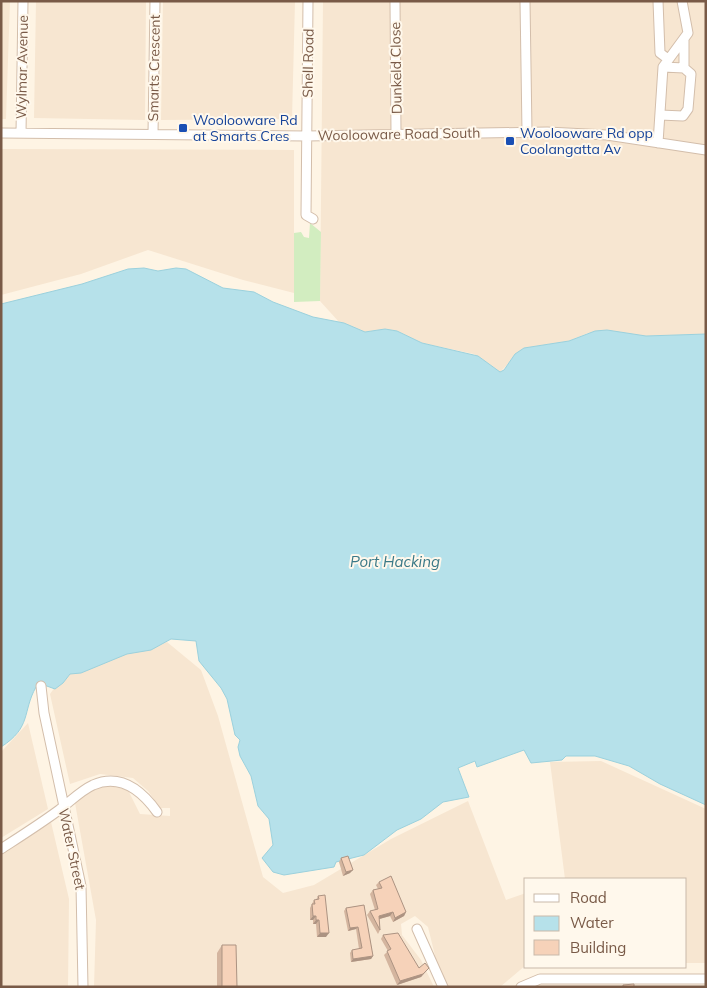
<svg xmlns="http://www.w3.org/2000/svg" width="707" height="988" font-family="Mulish,sans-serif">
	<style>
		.residential { fill: #f7e6d1 }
		.green { fill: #d2edc0 }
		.water { fill: #b6e1ea; stroke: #9bd1dd }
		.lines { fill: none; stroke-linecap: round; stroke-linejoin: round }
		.minor-casing { stroke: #d3beab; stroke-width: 11 }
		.minor { stroke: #fff; stroke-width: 9 }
		.wall { fill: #d4b59f }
		.shaded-wall { fill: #ac9382 }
		.building { fill: #f6d2b9; stroke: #ac9382 }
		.transit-dot { fill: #1a4fb4; stroke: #fff8ec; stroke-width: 2 }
		.labels { text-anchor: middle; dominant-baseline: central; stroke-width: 4; stroke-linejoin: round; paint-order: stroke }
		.street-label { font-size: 14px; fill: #795a47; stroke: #fff8ec }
		.transit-label { font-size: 14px; fill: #164399; stroke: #fff8ec; text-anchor: start }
		.water-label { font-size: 15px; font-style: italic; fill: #3b7987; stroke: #fff8ec }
	</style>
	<rect width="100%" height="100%" fill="#fef4e4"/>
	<!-- residential -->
	<path class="residential" d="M1 1H10L6 119H1Z
		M36 1H146L145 120 34 118Z
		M163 1H295L292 119 161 120Z
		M323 1H706V334L646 336 588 333 569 341 524 348 500 372 474 354 422 343 397 331 385 329 365 332 339 322 320 301Z
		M1 149 294 150V293L243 280 148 250 81 274 1 295Z
		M167 642 201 670 218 716 263 877 283 893 314 885 391 839 468 801 506 900 526 893V965L500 987H447L439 972 428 927 415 916 401 924 402 935 421 960 434 987H94L96 920 75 803 92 788 106 785 128 790 140 814 170 816V808H160L148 791 133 778 100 774 70 784 50 694 67 670Z
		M28 723 48 809 1 838V752Z
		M601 761 706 809V963H686V879H565L550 762Z
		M51 822 69 899 68 987H1V854Z"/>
	<!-- green -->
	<path class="green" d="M310 223 321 232 320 301 294 302V233L301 232 304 237 309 238Z"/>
	<!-- water -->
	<path class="water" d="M144 268 158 271 176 268 186 269 223 288 254 292 273 302 313 317 344 323 365 332 385 329 397 331 422 343 478 356 500 372 504 370 515 354 524 348 569 341 595 331 607 330 646 336 706 334V805L660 784 629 766 595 756H566L562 760 531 763 524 750 477 767 475 761 458 768 469 797 443 802 421 819 397 830 364 855 336 862 334 867 284 875 273 872 262 858 273 845 269 819 258 806 251 776 240 756 238 747 240 740 235 735 227 699 221 688 199 661 196 641 171 639 151 650 127 654 81 673 70 674 63 683 55 689 44 685 36 687C22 712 32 727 1 747V304L82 284 128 269Z"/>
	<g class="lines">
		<defs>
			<path id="minor" d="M308 1 306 215 313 219
				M395 1 396 134
				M525 1 527 132
				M658 1 660 53 668 59
				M684 68V40
				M660 115 683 116 688 109 691 74 684 68 663 67
				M1 133 307 136 547 132 607 135 706 150
				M21 133 23 1
				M153 134 155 1
				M658 143 663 67 688 33 682 1
				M41 686 44 713 81 886 83 987
				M1 849C21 836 40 824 59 810 70 802 80 791 93 785 121 773 142 791 157 812
				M417 929 443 987
				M521 987 540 979H706"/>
		</defs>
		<!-- minor casing -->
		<use href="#minor" class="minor-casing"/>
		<!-- minor -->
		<use href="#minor" class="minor"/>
	</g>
	<!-- wall -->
	<path class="wall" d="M341 858 350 873 343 876 339 862Z
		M379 882 406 912 404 916 393 922 390 916 379 919 380 930 378 934 367 915 370 911 375 910 370 894 373 890 378 889 376 885Z
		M318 896 326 937H317L316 924H313V920H310V908L314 900H316Z
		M364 905 373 956 371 959 351 962 350 953 352 950 359 949 356 929 348 931 344 911 346 908Z
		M383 935 419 968 426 971 421 977 397 985 384 955 388 951 381 939Z
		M222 945 237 987H217V953Z"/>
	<!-- shaded-wall -->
	<path class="shaded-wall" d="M353 870 350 873 343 876 346 872Z
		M393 912 390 916 376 920 379 916Z
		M406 912 404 916 393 922 395 918Z
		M313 916H316L313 920H310Z
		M316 920H319L316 924H313Z
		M358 927 356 929 348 931 350 928Z
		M320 933H329L326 937H317Z
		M373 956 371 959 351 962 353 959Z
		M429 968 421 977 397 985 400 981Z"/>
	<!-- building -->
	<path class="building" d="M348 856 353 870 346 872 341 858Z
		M391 876 406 912 395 918 393 912 379 916 380 930 370 911 378 909 373 890 382 888 379 882Z
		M325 895 329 933H320L319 920H316V916H313L312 904H315L314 900 319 899 318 896Z
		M364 905 373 956 353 959 352 950 362 948 358 927 350 928 346 908Z
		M398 933 419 968 425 963 429 968 423 974 400 981 387 951 391 949 383 935Z
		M222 945H236L237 987H222Z
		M634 984V987H623V985Z"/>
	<!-- markers -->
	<g class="transit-dot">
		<rect x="178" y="123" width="10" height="10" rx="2.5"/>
		<rect x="505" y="136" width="10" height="10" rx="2.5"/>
	</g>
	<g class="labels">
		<!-- street labels -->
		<g class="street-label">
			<text transform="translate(308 63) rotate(-89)">Shell Road</text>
			<text transform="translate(22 67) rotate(-89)">Wylmar Avenue</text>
			<text transform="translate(154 68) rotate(-89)">Smarts Crescent</text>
			<text transform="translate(396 68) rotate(-91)">Dunkeld Close</text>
			<text transform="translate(399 134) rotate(-1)">Woolooware Road South</text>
			<text transform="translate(72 849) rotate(78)">Water Street</text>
		</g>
		<!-- transit labels -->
		<g class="transit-label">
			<text x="193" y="120">Woolooware Rd<tspan x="193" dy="16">at Smarts Cres</tspan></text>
			<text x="520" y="133">Woolooware Rd opp<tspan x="520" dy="16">Coolangatta Av</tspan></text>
		</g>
		<!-- water labels -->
		<g class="water-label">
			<text x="395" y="561">Port Hacking</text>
		</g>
	</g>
	<!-- border -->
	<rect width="707" height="988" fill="none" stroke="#795a47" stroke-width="5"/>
	<!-- legend -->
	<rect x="524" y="878" width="162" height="90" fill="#fff8ec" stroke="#c9b9aa"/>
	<rect x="534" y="894" width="25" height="8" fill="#ffffff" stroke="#c9b9aa"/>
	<text x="570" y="903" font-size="15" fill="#795a47">Road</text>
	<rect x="534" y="916" width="25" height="15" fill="#b6e1ea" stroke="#c9b9aa"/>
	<text x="570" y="928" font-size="15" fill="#795a47">Water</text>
	<rect x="534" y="940" width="25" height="15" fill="#f6d2b9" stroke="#c9b9aa"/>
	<text x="570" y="953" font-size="15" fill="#795a47">Building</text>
</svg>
